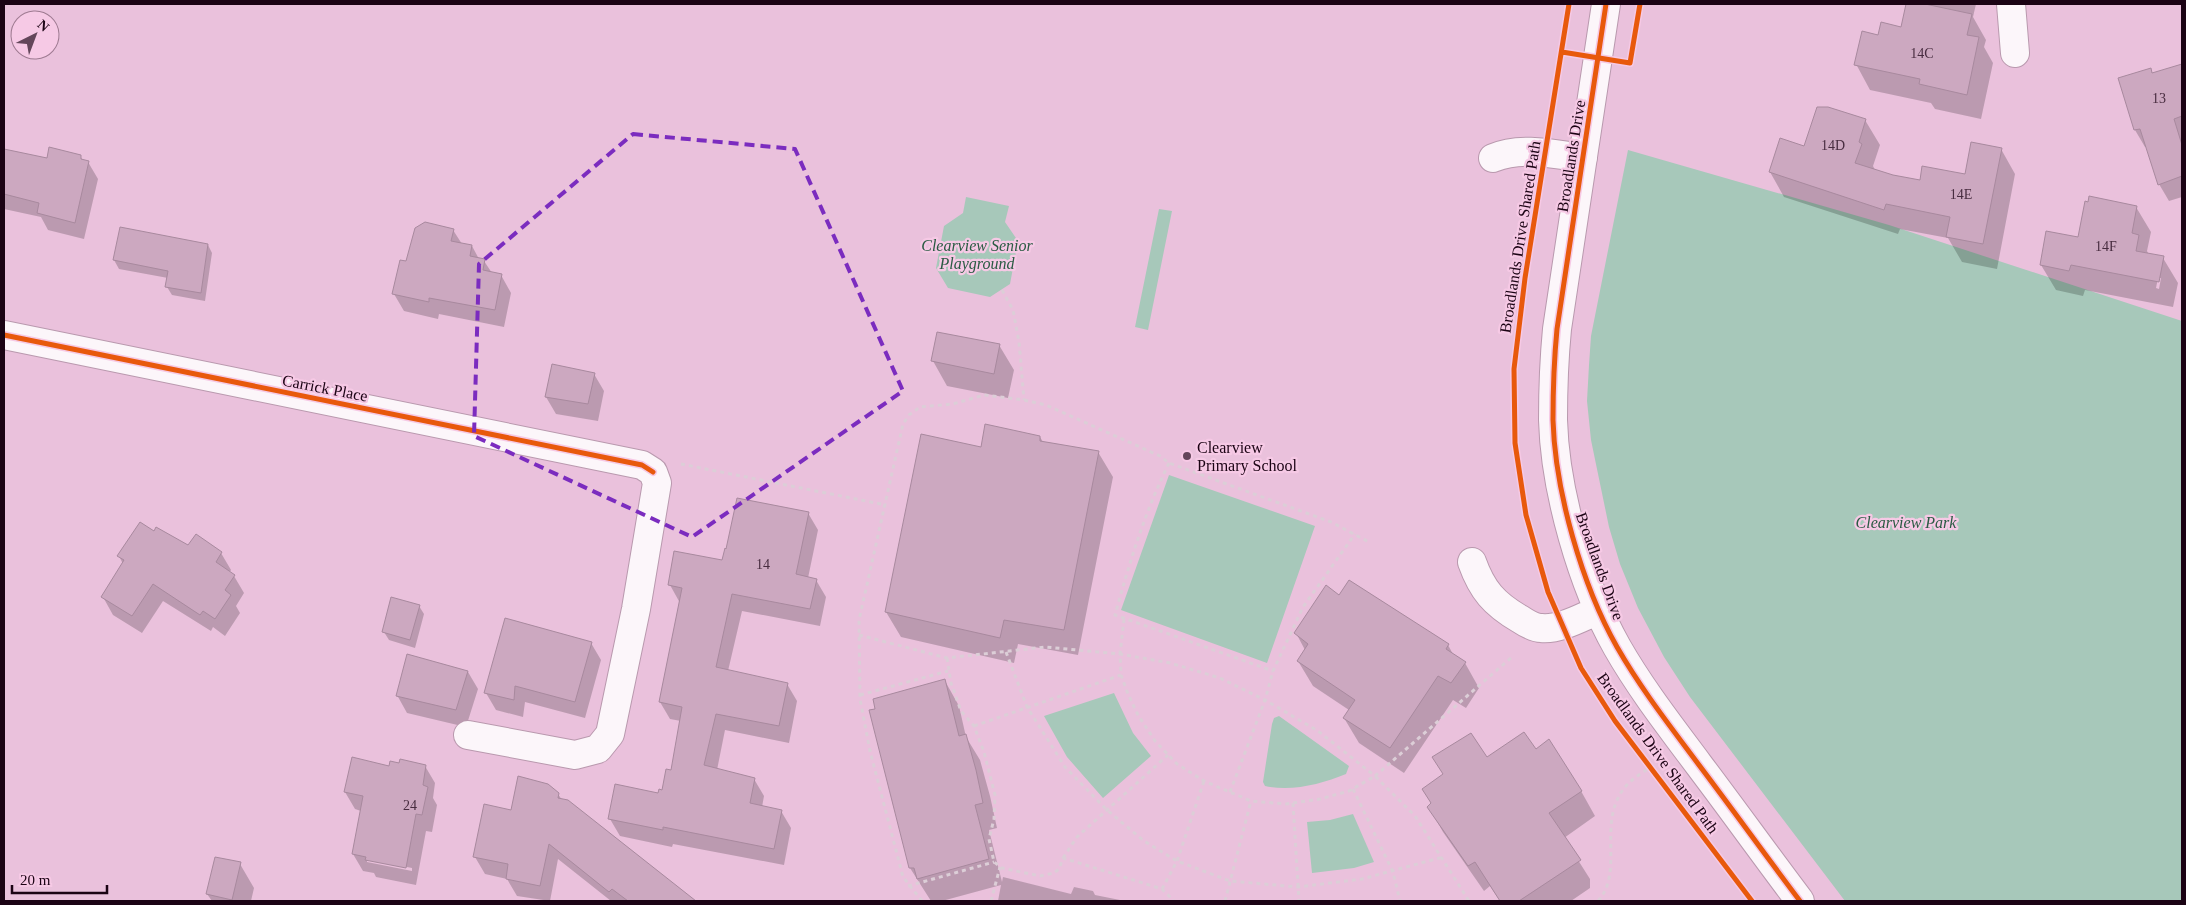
<svg xmlns="http://www.w3.org/2000/svg" width="2186" height="905" font-family="'Times New Roman',serif">
	<style>
		.green { fill: #a7c8ba }
		.shadow { fill: #0003; fill-rule: evenodd }
		.building { fill: #cca8c0; stroke: #a8899e }
		.lines { fill: none; stroke-linecap: round; stroke-linejoin: round }
		.minor-casing { stroke: #b999ae; stroke-width: 30 }
		.path { stroke: #dcced7; stroke-width: 3; stroke-dasharray: 4 4; stroke-linecap: butt }
		.minor { stroke: #fcf6fa; stroke-width: 28 }
		.cycleway-casing { stroke: #f6c9e5; stroke-width: 8 }
		.cycleway { stroke: #e8590c; stroke-width: 5 }
		.marked { fill: none; stroke: #7b2cbf; stroke-width: 4; stroke-dasharray: 10 6; stroke-linejoin: round }
		.poi-dot { fill: #63465a; stroke: #f6c9e5; stroke-width: 2 }
		.labels { text-anchor: middle; dominant-baseline: central; stroke-width: 4.5; stroke-linejoin: round; paint-order: stroke }
		.number-label { font-size: 14px; fill: #472c3f }
		.street-label { font-size: 16px; fill: #1b0314; stroke: #f6c9e5 }
		.park-label { font-size: 16px; font-style: italic; fill: #2a5b43; stroke: #f6c9e5 }
		.poi-label { font-size: 16px; fill: #1b0314; stroke: #f6c9e5; text-anchor: start }
	</style>
	<rect width="100%" height="100%" fill="#eac1dc"/>
	<!-- green -->
	<path class="green" d="M1628 150 1889 225 2182 321V901H1845L1690 697 1664 657 1638 608 1620 564 1609 527 1591 440 1587 401 1589 365 1591 336Z
		M966 197 1009 206 1005 222 1018 241 1010 284 990 297 948 288 936 268 944 226 963 213Z
		M1159 209 1172 211 1148 330 1135 327Z
		M1169 475 1315 526 1267 663 1121 610Z
		M1114 693 1133 733 1151 756 1103 798 1067 757 1044 716Z
		M1279 716 1349 766 1346 774C1321 784 1292 792 1265 786L1263 782 1272 724 1274 718Z
		M1353 814 1374 862 1354 868 1312 873 1307 822 1330 820Z"/>
	<!-- shadow -->
	<path class="shadow" d="M1907 4H1976L1973 17 1986 40 1984 47 1993 63 1981 119 1935 109 1931 103 1870 90 1856 64 1879 36 1902 28Z
		M2182 65V197L2169 201 2159 184 2147 147H2145L2135 130 2120 79 2150 70 2153 74Z
		M1865 120 1880 145 1873 166 1875 170 1892 176 1921 181 1966 175 2001 149 2015 174 1997 269 1962 262 1948 238 1900 229 1898 234 1784 197 1770 172 1805 147Z
		M4 150 47 159 80 156 83 161 88 162 98 179 84 239 48 230 41 217 4 209Z
		M2136 207 2151 232 2147 251 2149 255 2163 258 2178 283 2173 307 2085 290 2083 296 2056 290 2041 265 2079 238ZM2158 278H2161L2159 289 2156 288Z
		M453 230 462 244 472 246 479 259 484 261 492 273 501 275 511 293 504 327 439 314 438 319 404 311 394 294 407 263Z
		M208 245 212 253 205 301 172 295 167 287 168 278 119 269 114 260Z
		M999 345 1014 370 1008 398 947 386 933 361Z
		M594 374 604 391 598 421 556 414 546 397Z
		M1040 437 1043 442 1098 452 1113 477 1078 655 1018 644 1014 663 901 637 886 612Z
		M808 513 818 530 808 578 816 580 826 597 820 626 742 611 728 671 787 684 797 701 789 743 725 730 717 770 754 779 764 796 762 807 781 811 791 828 784 865 673 844 672 847 620 836 610 819 663 791 672 771 681 721 670 719 660 702 680 603 670 585 723 562Z
		M154 533 189 547 221 553 231 570 229 573 234 576 244 593 236 606 240 613 225 636 213 627 211 631 163 601 142 633 113 615 103 597 123 564 119 556Z
		M1340 597 1448 645 1454 656 1465 663 1479 688 1466 708 1453 700 1404 773 1359 743 1344 718 1349 710 1313 686 1298 661 1305 650 1296 633Z
		M419 606 424 614 415 648 389 640 384 632Z
		M591 643 601 660 585 718 525 702 523 717 496 710 486 693Z
		M468 672 478 689 466 727 407 713 397 695Z
		M945 681 959 706 966 737 980 760 990 796 997 828 989 830 1002 882 1003 877 1071 894 1074 887 1093 891 1095 895 1125 901H998L1001 885 942 901H931L910 868Z
		M1536 751 1581 791 1595 816 1564 838 1590 879V888L1571 901H1500L1490 886 1484 891 1443 832 1429 807 1432 804 1423 790 1487 758Z
		M425 766 435 783 433 798 437 805 432 832 426 831 416 885 376 877 374 873 363 871 353 854 361 811 355 809 345 792 390 768ZM367 859 412 868V871L367 862Z
		M558 794 562 800 693 901H611L558 859 550 901 517 896 507 879 485 874 475 857 512 812Z
		M240 864 254 888 251 901H212L207 894Z"/>
	<!-- building -->
	<path class="building" d="M1906 4H1925L1972 14 1967 35 1979 37 1967 95 1919 84 1920 79 1854 65 1862 31 1878 35 1881 22 1901 27Z
		M2182 64V116L2174 119 2182 145V176L2158 185 2140 129 2134 130 2118 78 2151 68 2152 73Z
		M1817 107H1828L1866 119 1859 142 1862 144 1855 163 1893 175 1920 180 1922 166 1965 174 1971 142 2002 148 1983 244 1946 237 1950 217 1886 204 1884 210 1769 172 1780 138 1804 146Z
		M49 147 81 155V159L89 161 75 223 37 213 39 203 4 194V149L47 158Z
		M2089 196 2137 206 2132 233 2139 235 2136 251 2164 256 2159 282 2071 265 2069 271 2040 265 2046 231 2078 237 2085 201 2088 202Z
		M425 222 454 229 451 241 472 245 470 256 485 259 483 270 502 274 495 310 429 298V302L392 294 400 260 406 261 415 228Z
		M120 227 208 244 201 293 165 287 168 271 113 260Z
		M937 332 1000 344 994 374 931 361Z
		M552 364 595 373 588 404 545 397Z
		M985 424 1040 436V441L1099 451 1064 630 1004 620 1000 638 885 612 921 434 981 447Z
		M737 498 809 512 796 574 817 579 810 609 732 594 716 667 788 683 779 726 716 714 704 765 755 778 750 803 782 810 774 849 663 827V830L608 819 615 784 658 793 659 789 662 790 666 769 671 770 682 707 659 702 682 588 668 585 674 551 722 560 725 548 726 549Z
		M140 522 154 531 156 527 188 545 196 534 222 552 216 562 235 575 225 590 231 595 215 619 203 611 200 615 153 584 132 616 101 597 124 560 117 556Z
		M1349 580 1449 644 1446 649 1466 662 1451 683 1438 676 1390 748 1343 718 1355 700 1297 661 1308 644 1294 633 1326 585 1339 595Z
		M391 597 420 605 410 640 382 632Z
		M505 618 592 642 575 702 515 686 514 700 484 693Z
		M407 654 468 671 456 710 396 696Z
		M945 679 959 736 966 734 976 770 983 803 975 805 989 859 917 879 914 868H909L869 710 875 709 873 699Z
		M1524 732 1536 749 1549 739 1582 791 1549 813 1581 860 1519 901H1500L1475 862 1468 866 1427 807 1431 803 1422 789 1443 774 1432 757 1471 733 1487 757Z
		M352 757 389 766 390 761 399 763 400 759 426 765 423 785 428 787 422 815 416 814 406 868 365 860 366 857 352 854 363 796 344 792Z
		M518 776 548 784 559 793 558 798 568 800 696 901H628L612 889 609 892 549 844 540 886 506 879 508 864 473 857 484 804 511 810Z
		M215 857 241 862 232 900 206 894Z"/>
	<g class="lines">
		<defs>
			<path id="minor" d="M1606 4 1557 329C1554 360 1553 389 1553 420 1555 491 1582 585 1617 647 1641 689 1670 726 1699 765 1733 810 1766 856 1800 901
				M2011 4 2015 53
				M1493 158C1521 146 1554 154 1583 158
				M4 335 642 465 653 472 657 483 636 609 610 734 598 749 575 755 468 735
				M1472 562C1482 590 1494 604 1520 619 1526 623 1534 628 1541 628 1560 630 1582 617 1599 610"/>
		</defs>
		<!-- minor casing -->
		<use href="#minor" class="minor-casing"/>
		<!-- path -->
		<path class="path" d="M1002 290 1013 310 1019 342 1024 400
			M1169 463C1144 514 1130 561 1115 615L1273 671
			M681 464 886 505
			M1124 619 1120 654 1121 675 1128 694 1138 715 1155 741 1177 764 1204 781 1251 801 1286 804 1320 799 1349 791 1375 776 1415 816 1469 901
			M859 635 947 658 1045 647 1120 654 1170 663 1220 678 1265 700 1318 731 1375 776 1512 657
			M1006 652 1027 707 1065 767 1107 810 1144 841 1177 861 1230 881 1298 887 1362 879 1443 857
			M947 658 951 683 961 711 974 726 984 752 995 795 994 819 989 839 994 862 1002 868 1040 876 1054 873 1059 869 1063 858 1162 889 1174 901
			M860 695 948 671
			M974 726 1121 675
			M1353 789 1393 872 1400 901
			M1230 792 1265 700 1273 671 1303 607 1355 534
			M1293 803 1299 901
			M1063 858 1077 837 1168 755
			M908 886 994 862
			M1162 889 1177 861 1204 781
			M922 901 903 877 870 751 860 699 859 620 903 424 909 415 920 407 953 404 984 395 1024 400 1046 405 1160 456 1169 463 1331 522 1369 542
			M991 901 1000 867
			M1225 901 1251 801
			M1598 901C1625 871 1596 823 1625 787 1632 779 1641 773 1650 768"/>
		<!-- minor -->
		<use href="#minor" class="minor"/>
		<defs>
			<path id="cycleway" d="M1569 4 1525 278 1514 369 1515 443 1526 515 1548 592 1581 668 1615 721 1752 901
				M1606 4 1557 329C1554 360 1553 389 1553 420 1555 491 1582 585 1617 647 1641 689 1670 726 1699 765 1733 810 1766 856 1800 901
				M1562 52 1630 63 1640 4
				M4 335 642 465 653 472"/>
		</defs>
		<!-- cycleway casing -->
		<use href="#cycleway" class="cycleway-casing"/>
		<!-- cycleway -->
		<use href="#cycleway" class="cycleway"/>
	</g>
	<!-- marked area -->
	<path class="marked" d="M633 134 795 149 903 391 692 537 474 436 479 264Z"/>
	<!-- markers -->
	<circle class="poi-dot" cx="1187" cy="456" r="5"/>
	<g class="labels">
		<!-- number labels -->
		<g class="number-label">
			<text x="1922" y="53">14C</text>
			<text x="2159" y="98">13</text>
			<text x="1833" y="145">14D</text>
			<text x="1961" y="194">14E</text>
			<text x="2106" y="246">14F</text>
			<text x="763" y="564">14</text>
			<text x="410" y="805">24</text>
		</g>
		<!-- street labels -->
		<g class="street-label">
			<text transform="translate(1571 156) rotate(-81)">Broadlands Drive</text>
			<text transform="translate(1520 237) rotate(-81)">Broadlands Drive Shared Path</text>
			<text transform="translate(325 388) rotate(11)">Carrick Place</text>
			<text transform="translate(1600 566) rotate(70)">Broadlands Drive</text>
			<text transform="translate(1658 753) rotate(54)">Broadlands Drive Shared Path</text>
		</g>
		<!-- park labels -->
		<g class="park-label">
			<text x="977" y="245">Clearview Senior<tspan x="977" dy="18">Playground</tspan></text>
			<text x="1906" y="522">Clearview Park</text>
		</g>
		<!-- poi labels -->
		<g class="poi-label">
			<text x="1197" y="447">Clearview<tspan x="1197" dy="18">Primary School</tspan></text>
		</g>
	</g>
	<!-- border -->
	<rect width="2186" height="905" fill="none" stroke="#1b0314" stroke-width="10"/>
	<!-- north arrow -->
	<g transform="translate(35 35) rotate(42)"><circle r="24" fill="#f6c9e5" stroke="#9e7a91"/>
	<path d="M0-4L9 19L0 12L-9 19Z" fill="#63465a"/>
	<text y="-8" font-size="14" font-weight="bold" text-anchor="middle" fill="#1b0314">N</text>
	</g>
	<!-- scale -->
	<path d="M12 885v8h95v-8" fill="none" stroke="#1b0314" stroke-width="2.5"/>
	<text x="20" y="885" font-size="15" fill="#1b0314" stroke="#f6c9e5" stroke-width="4" paint-order="stroke">20 m</text>
</svg>
